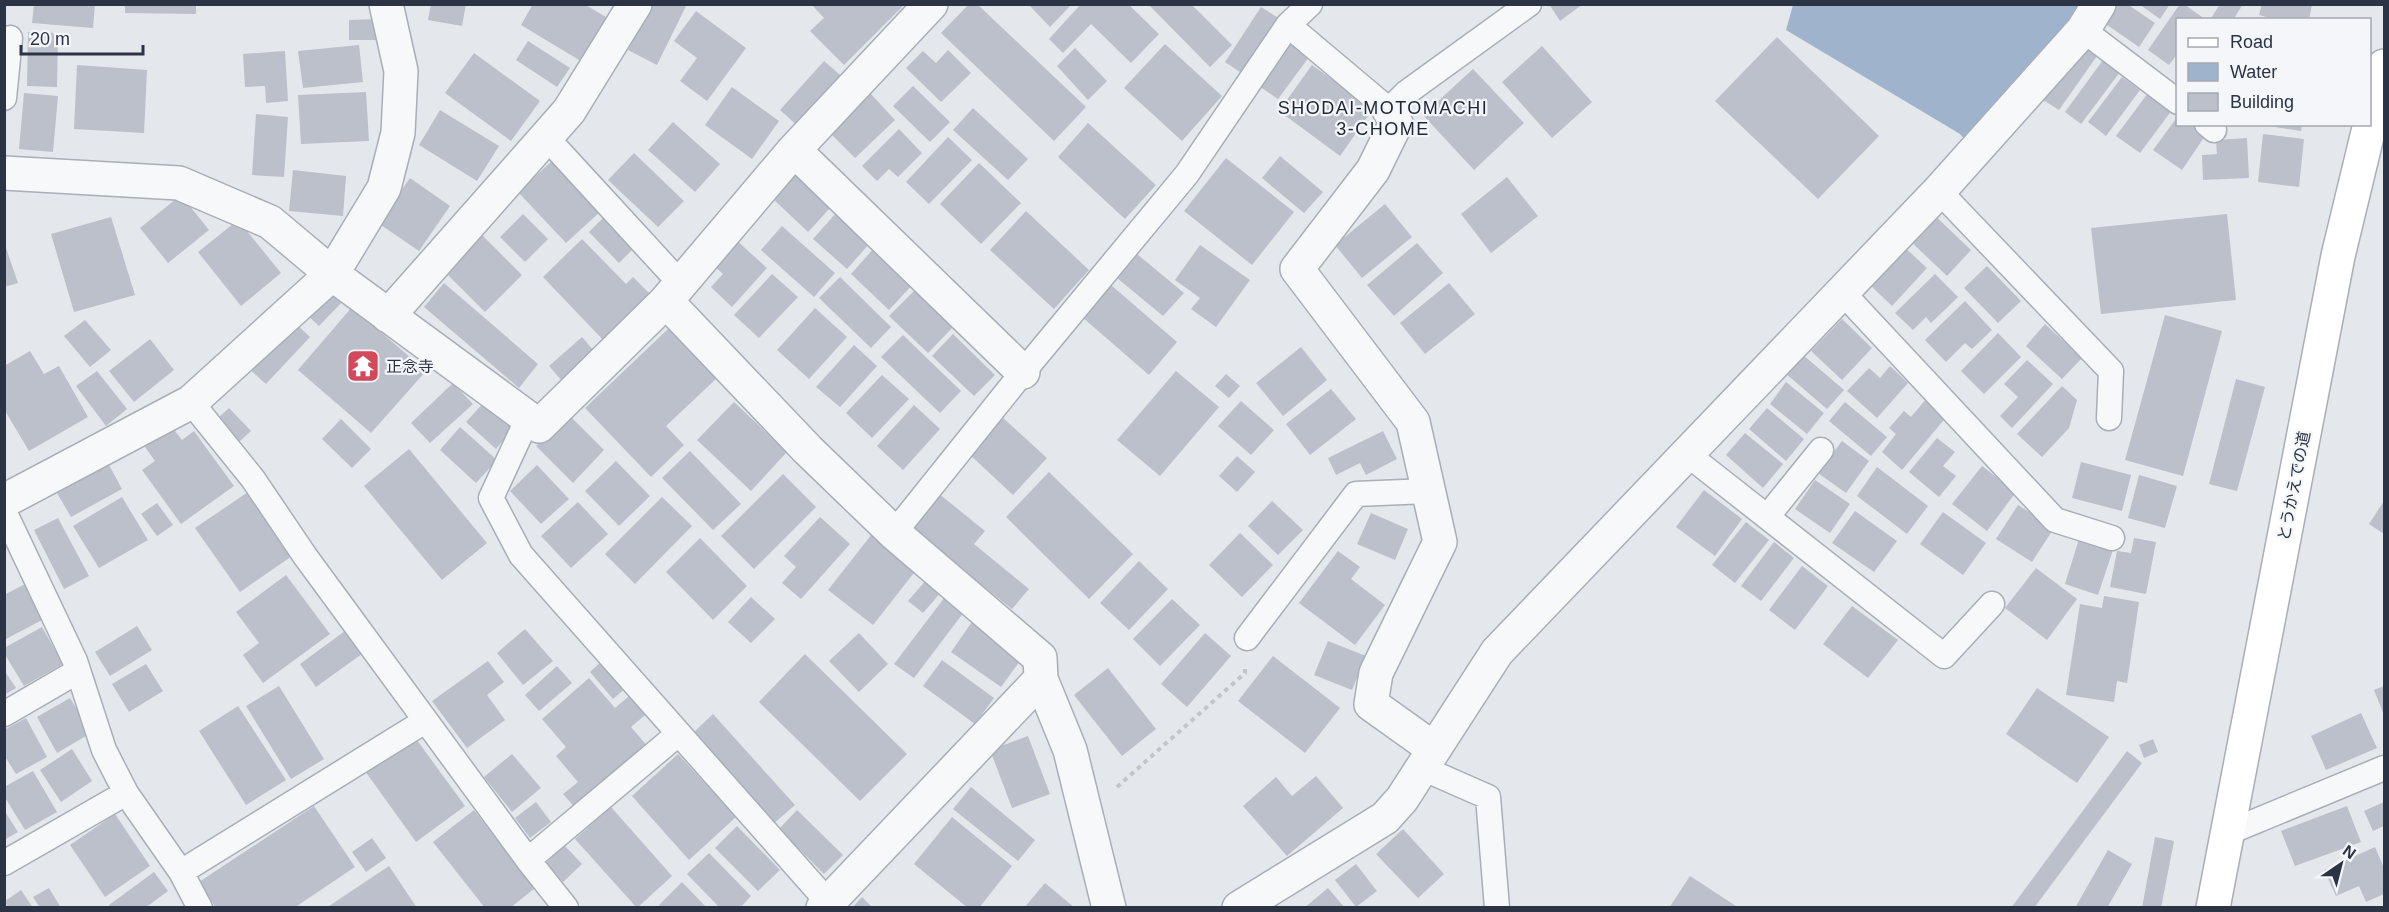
<svg xmlns="http://www.w3.org/2000/svg" width="2389" height="912" font-family="Arial,'Noto Sans JP',sans-serif">
	<style>
		.water { fill: #9fb4cc }
		.building { fill: #bbc0ca }
		.lines { fill: none; stroke-linecap: round; stroke-linejoin: round }
		.lane-casing { stroke: #a9aeb7; stroke-width: 27 }
		.street-casing { stroke: #a9aeb7; stroke-width: 36 }
		.secondary-casing { stroke: #a9aeb7; stroke-width: 36 }
		.path { stroke: #c2c5cb; stroke-width: 4; stroke-dasharray: 4.5 4.5; stroke-linecap: butt }
		.lane { stroke: #f7f8fa; stroke-width: 24 }
		.street { stroke: #f7f8fa; stroke-width: 33 }
		.secondary { stroke: #fff; stroke-width: 33 }
		.labels { text-anchor: middle; dominant-baseline: central; stroke-width: 4.5; stroke-linejoin: round; paint-order: stroke }
		.poi-label { font-size: 16px; fill: #2b3445; stroke: #f4f6f9; text-anchor: start }
		.street-label { font-size: 16px; fill: #2b3445; stroke: #f4f6f9 }
		.neighbourhood-label { font-size: 18px; letter-spacing: 1.5px; fill: #1d2536; stroke: #f4f6f9 }
	</style>
	<rect width="100%" height="100%" fill="#e4e7ec"/>
	<!-- water -->
	<path class="water" d="M1793 5H2086L1977 154 1960 134 1786 30Z"/>
	<!-- building -->
	<path class="building" d="M34 4H95L93 28 32 23Z
		M125 4H196V14L125 13Z
		M431 4H466L462 26 428 20Z
		M533 4H584L611 20 584 63 521 25Z
		M650 4H687L657 65 628 50Z
		M811 4H905L844 65 810 31 824 18Z
		M969 4H977L1086 107 1054 141 941 33Z
		M1028 4H1072L1050 27Z
		M1081 4H1128L1159 34 1131 63 1091 24 1063 53 1049 39Z
		M1148 4H1191L1232 45 1210 67Z
		M1549 4H1583L1560 21Z
		M2111 4H2127L2155 23 2139 47 2100 20Z
		M2139 4H2170L2160 19Z
		M2180 4H2184L2202 17 2201 20H2178V53L2169 65 2148 50Z
		M2220 4H2243L2233 20H2210Z
		M2262 4H2312L2309 20H2278L2259 15Z
		M1261 7 1280 19 1243 74 1225 62Z
		M696 11 746 48 707 101 680 81 697 58 674 41Z
		M378 19V40H349V20Z
		M28 32 58 33 57 87 27 86Z
		M1777 37 1879 136 1818 199 1715 101Z
		M528 41 570 68 557 87 516 60Z
		M1288 41 1309 57 1278 99 1256 84Z
		M2079 43 2097 56 2059 110 2040 98Z
		M1165 44 1222 96 1182 141 1124 88Z
		M359 45 363 82 303 88 298 51Z
		M1542 46 1592 102 1552 138 1502 82Z
		M1075 48 1107 81 1088 100 1057 66Z
		M948 50 971 73 941 102 906 68 923 51 936 63Z
		M285 51 288 101 266 103 265 86 245 87 243 54Z
		M474 53 540 101 511 141 445 93Z
		M2103 60 2120 72 2081 124 2065 112Z
		M824 61 845 79 800 128 780 110Z
		M77 65 147 70 144 133 74 129Z
		M1312 65 1373 109 1340 156 1279 111Z
		M1473 69 1524 123 1474 170 1423 115Z
		M2122 77 2140 90 2106 136 2088 122Z
		M913 86 950 122 930 142 893 106Z
		M732 87 779 121 752 159 705 125Z
		M366 92 369 141 301 144 298 95Z
		M24 93 58 96 53 152 19 149Z
		M870 93 895 120 855 158 829 132Z
		M2148 93 2172 110 2140 153 2116 136Z
		M973 108 1028 159 1008 180 953 130Z
		M440 110 499 146 477 181 419 145Z
		M256 114 288 117 284 177 252 175Z
		M2178 116V124H2195L2207 133 2182 170 2153 150Z
		M673 122 720 164 695 192 648 150Z
		M1088 123 1156 185 1125 219 1058 157Z
		M2256 124H2302L2301 131Z
		M899 129 922 153 898 177 889 169 877 181 862 166Z
		M2263 134 2304 139 2299 187 2258 182Z
		M948 137 972 160 929 204 906 182Z
		M2247 138 2249 178 2203 180 2202 155 2217 154 2216 140Z
		M634 153 684 201 658 227 608 180Z
		M1280 156 1323 192 1304 213 1262 178Z
		M1226 158 1294 212 1252 265 1184 211Z
		M553 160 601 211 566 243 518 192Z
		M979 163 1021 203 981 244 940 204Z
		M293 170 346 176 343 216 289 211Z
		M795 172 832 206 808 232 771 197Z
		M1507 177 1538 216 1491 253 1461 214Z
		M410 178 450 206 419 251 378 223Z
		M181 195 209 230 168 263 140 228Z
		M1385 204 1412 237 1362 278 1335 245Z
		M1026 211 1089 270 1054 309 990 250Z
		M836 213 870 243 847 269 813 239Z
		M1932 213 1971 250 1947 276 1907 238Z
		M523 214 548 239 525 262 500 237Z
		M2227 214 2236 300 2101 314 2091 228Z
		M605 216 636 246 619 263 589 232Z
		M111 217 135 295 74 312 51 234Z
		M238 220 281 273 241 306 198 252Z
		M782 226 835 273 814 297 761 250Z
		M482 235 522 275 485 312 445 272Z
		M734 238 767 268 732 307 711 287 723 274 711 263Z
		M582 239 626 284 633 277 652 296 605 342 543 277Z
		M4 242 18 283 4 287Z
		M1417 243 1443 273 1394 316 1367 285Z
		M1901 244 1927 268 1892 306 1866 281Z
		M1200 245 1250 280 1216 327 1191 309 1200 298 1175 280Z
		M875 247 914 283 889 310 851 274Z
		M1137 254 1184 293 1163 316 1117 278Z
		M1987 266 2021 301 1998 323 1964 288Z
		M772 274 798 297 759 338 734 315Z
		M1935 274 1958 297 1931 323 1926 317 1913 330 1895 313Z
		M840 277 891 327 871 348 819 298Z
		M444 283 538 364 519 388 424 307Z
		M1449 283 1475 314 1425 354 1400 323Z
		M333 284 346 298 319 326 305 313Z
		M1111 285 1177 342 1149 375 1082 317Z
		M915 290 953 327 928 353 889 316Z
		M1965 301 1992 330 1972 349 1965 343 1946 362 1925 340Z
		M352 307 426 371 371 433 298 370Z
		M815 308 847 337 809 379 777 350Z
		M2165 315 2222 331 2183 476 2125 460Z
		M291 319 310 337 266 384 246 366Z
		M1842 319 1872 348 1842 380 1811 351Z
		M85 320 111 350 90 367 64 336Z
		M2045 324 2082 358 2062 379 2026 346Z
		M669 328 717 378 666 426 684 445 651 477 585 408Z
		M1998 333 2021 357 1984 394 1961 371Z
		M953 334 995 375 974 396 932 356Z
		M903 335 961 391 940 413 881 357Z
		M582 337 595 352 563 382 549 366Z
		M150 339 174 370 134 402 109 371Z
		M854 345 877 366 840 407 816 387Z
		M1301 347 1327 380 1283 416 1256 383Z
		M30 351 44 374 59 366 88 417 29 451 4 409V366Z
		M1802 354 1844 390 1827 409 1785 373Z
		M2027 360 2053 384 2012 428 2000 416 2018 397 2004 384Z
		M1890 366 1908 383 1877 418 1847 391 1869 368 1880 378Z
		M97 371 127 409 106 426 76 386Z
		M1176 371 1219 407 1160 476 1117 440Z
		M1226 374 1240 386 1229 398 1215 386Z
		M882 375 909 399 872 438 846 413Z
		M2236 379 2265 387 2237 491 2209 484Z
		M1786 382 1824 413 1807 434 1770 404Z
		M453 383 473 404 430 443 411 423Z
		M2062 386 2077 400 2069 428 2042 457 2017 434Z
		M1331 389 1356 419 1310 455 1286 424Z
		M1927 398 1948 415 1902 470 1882 452 1896 434 1889 428 1904 411 1911 417Z
		M487 399 516 426 496 449 466 422Z
		M1241 401 1274 430 1251 455 1218 426Z
		M734 402 787 452 751 491 697 440Z
		M1845 402 1887 437 1871 456 1829 421Z
		M914 405 940 429 903 470 877 446Z
		M229 408 251 431 239 442 217 419Z
		M1767 408 1804 439 1786 461 1749 429Z
		M568 414 604 450 573 483 536 446Z
		M1002 417 1047 458 1013 495 968 453Z
		M341 419 371 449 352 468 322 439Z
		M172 427 182 440 194 431 234 486 181 524 142 470 155 461 145 447Z
		M460 427 497 460 476 483 440 450Z
		M1383 431 1397 459 1366 475 1360 463 1336 475 1328 458Z
		M1745 433 1783 464 1763 488 1726 455Z
		M1937 438 1955 452 1943 466 1956 476 1939 497 1909 472Z
		M1842 441 1869 461 1846 493 1818 473Z
		M409 449 487 543 442 580 364 486Z
		M690 451 741 504 713 530 662 478Z
		M1237 456 1255 472 1237 492 1219 476Z
		M616 461 650 496 619 526 585 491Z
		M2081 462 2131 475 2122 511 2072 498Z
		M109 465 122 489 71 517 57 493Z
		M537 465 569 499 541 524 510 491Z
		M1982 466 2016 492 1987 531 1952 504Z
		M1877 467 1928 506 1907 534 1857 496Z
		M1049 472 1133 554 1089 599 1006 517Z
		M783 474 816 507 754 569 721 536Z
		M2139 475 2177 486 2165 528 2128 518Z
		M1815 480 1850 504 1830 533 1795 509Z
		M1704 490 1742 519 1715 556 1676 527Z
		M248 492 292 556 240 592 195 528Z
		M938 493 985 531 974 544 1029 589 1012 609 910 528Z
		M122 497 148 540 99 568 73 526Z
		M662 497 692 526 635 584 605 554Z
		M1272 501 1303 530 1278 555 1248 526Z
		M2384 501V534L2369 524Z
		M578 502 608 534 571 568 541 536Z
		M157 503 173 525 157 536 141 514Z
		M2018 505 2054 528 2032 562 1996 539Z
		M1855 511 1897 541 1874 572 1832 543Z
		M1943 512 1986 543 1963 575 1920 544Z
		M1371 513 1408 529 1395 560 1357 544Z
		M820 517 850 544 801 599 782 583 796 567 784 556Z
		M58 518 89 576 64 589 34 530Z
		M1746 522 1769 540 1735 583 1712 565Z
		M1240 533 1273 565 1242 597 1209 565Z
		M872 534 917 569 873 625 828 590Z
		M700 538 747 586 713 620 666 572Z
		M2134 538 2156 542 2146 594 2110 587 2117 551 2131 553Z
		M2079 539 2113 550 2098 595 2065 584Z
		M1774 542 1794 558 1761 601 1741 586Z
		M1338 551 1360 567 1351 579 1385 605 1355 645 1299 603Z
		M1139 561 1168 589 1129 630 1100 603Z
		M1802 566 1828 586 1795 630 1769 610Z
		M2036 568 2077 599 2047 640 2005 608Z
		M286 575 330 634 263 683 243 655 259 643 236 612Z
		M927 579 942 591 923 613 908 601Z
		M27 583 46 618 4 640V595Z
		M948 593 967 608 914 678 894 664Z
		M2104 596 2139 602 2127 683 2117 681 2114 702 2066 695 2080 604 2102 608Z
		M751 597 775 619 751 643 728 622Z
		M1172 599 1200 625 1160 666 1133 639Z
		M1852 606 1898 640 1868 678 1823 644Z
		M974 619 1025 654 1001 687 951 652Z
		M137 626 152 650 110 676 95 652Z
		M42 627 63 664 24 686 4 653V648Z
		M349 628 366 651 316 687 300 664Z
		M525 629 553 661 523 685 497 653Z
		M859 633 888 664 859 692 829 661Z
		M1205 633 1231 656 1187 707 1161 684Z
		M1328 641 1366 656 1352 690 1314 675Z
		M805 654 907 754 860 801 759 702Z
		M1273 656 1340 708 1305 753 1238 701Z
		M603 660 627 687 613 699 590 672Z
		M942 660 994 698 975 724 923 686Z
		M488 661 504 682 487 695 505 720 467 748 432 701Z
		M146 664 163 691 129 712 112 684Z
		M557 666 572 683 539 711 525 695Z
		M1108 668 1156 729 1122 756 1074 695Z
		M4 670 16 688 4 695Z
		M589 678 615 708 629 696 645 715 631 727 649 748 577 810 563 794 578 782 556 756 566 747 542 719Z
		M279 686 324 759 291 779 246 706Z
		M2384 686V715L2374 690Z
		M2037 688 2109 737 2077 783 2006 734Z
		M70 698 91 733 57 753 37 717Z
		M238 706 286 780 246 805 199 731Z
		M2361 713 2377 748 2326 770 2311 736Z
		M713 714 795 805 773 824 692 734Z
		M26 718 47 757 16 774 4 755V730Z
		M414 736 465 806 416 842 365 771Z
		M1028 736 1050 794 1012 808 990 750Z
		M2153 739 2158 752 2144 758 2139 745Z
		M72 749 92 781 61 802 40 770Z
		M2127 751 2142 763 2034 908H2011Z
		M512 754 541 788 512 812 484 777Z
		M678 754 736 817 689 860 632 796Z
		M33 771 57 812 25 830 4 796V787Z
		M1316 776 1343 808 1287 856 1243 806 1276 777 1292 796Z
		M971 787 1035 840 1018 861 953 809Z
		M536 802 551 822 530 838 515 818Z
		M2384 802V826L2373 831 2364 811Z
		M314 806 355 867 294 908H216L199 882Z
		M2347 806 2361 842 2295 866 2281 831Z
		M611 807 672 876 637 908 575 839Z
		M4 810 18 832 4 840Z
		M474 810 535 888 510 908H485L433 842Z
		M797 810 843 855 824 874 779 829Z
		M115 814 150 866 105 897 70 845Z
		M952 817 1012 866 979 908H968L914 864Z
		M737 826 780 870 758 891 715 848Z
		M1403 829 1444 874 1418 898 1376 854Z
		M2155 837 2174 841 2161 908H2142Z
		M372 838 386 858 366 872 352 852Z
		M564 845 582 864 563 882 546 863Z
		M2375 847 2384 868V894L2366 902 2359 886 2336 896 2324 870Z
		M2108 850 2132 864 2107 908H2075Z
		M709 853 751 896 740 908H720L687 874Z
		M1356 864 1377 891 1356 907 1335 880Z
		M389 866 417 908H326Z
		M154 872 168 891 145 908H111L109 905Z
		M1690 876 1739 908H1669Z
		M682 882 707 908H662L659 905Z
		M1045 883 1075 908H1024Z
		M49 888 61 908H40L33 897Z
		M1328 888 1345 908H1304Z
		M21 890 33 908H8L5 901Z
		M862 897 873 908H852Z"/>
	<g class="lines">
		<defs>
			<path id="lane" d="M1288 25 1389 110 1406 93 1529 4
				M2083 30 2178 102
				M4 98 10 38
				M2207 124 2214 130
				M546 137 681 284
				M1939 191 2111 371 2109 418
				M1842 292 2055 520 2112 538
				M191 402 253 479 305 556 528 860 566 908
				M528 418 491 498 521 555 828 902
				M1687 454 1944 656 1992 604
				M4 511 75 661 104 750 126 793 181 872 200 908
				M1767 517 1821 450
				M894 533 1023 372 1187 174 1288 25 1310 4
				M1247 638 1356 494 1428 491
				M4 714 78 671
				M1422 768 1488 797 1497 908
				M2227 833 2384 768
				M528 860 678 734
				M4 863 126 793
				M181 872 425 721"/>
			<path id="street" d="M1389 110 1396 123 1373 170 1297 269 1413 422 1440 542 1376 673 1371 704 1434 749
				M794 150 1023 372
				M4 173 179 183 270 222 332 274 539 426 666 301 794 150 931 4
				M666 301 808 450 894 533 1040 658 1041 679 1070 750 1109 908
				M388 316 569 111 635 4
				M4 501 191 402 332 274 384 188 398 133 401 71 386 4
				M823 908 1041 679
				M1239 908 1385 818 1402 799 1497 652 1939 191 2083 30 2099 4"/>
			<path id="secondary" d="M2213 908 2338 256 2384 66"/>
		</defs>
		<!-- lane casing -->
		<use href="#lane" class="lane-casing"/>
		<!-- street casing -->
		<use href="#street" class="street-casing"/>
		<!-- secondary casing -->
		<use href="#secondary" class="secondary-casing"/>
		<!-- path -->
		<path class="path" d="M1117 787 1245 673V669"/>
		<!-- lane -->
		<use href="#lane" class="lane"/>
		<!-- street -->
		<use href="#street" class="street"/>
		<!-- secondary -->
		<use href="#secondary" class="secondary"/>
	</g>
	<!-- icons -->
	<defs>
		<symbol id="temple-square" viewBox="-11 -11 22 22"><rect x="-9" y="-9" width="18" height="18" rx="4" fill="#d1495b" stroke="#f4f6f9"/><path d="M0-6L5-2H3V0L6.5 2.5H4V6H1.5V3h-3V6H-4V2.5H-6.5L-3 0V-2H-5Z" fill="#fff"/></symbol>
	</defs>
	<g fill-rule="evenodd">
		<use href="#temple-square" x="344" y="347" width="38" height="38"/>
	</g>
	<g class="labels">
		<!-- poi labels -->
		<g class="poi-label">
			<text x="386" y="366">正念寺</text>
		</g>
		<!-- street labels -->
		<g class="street-label">
			<text transform="translate(2294 486) rotate(-79)">とうかえでの道</text>
		</g>
		<!-- neighbourhood labels -->
		<g class="neighbourhood-label">
			<text x="1383" y="108">SHODAI-MOTOMACHI<tspan x="1383" dy="21">3-CHOME</tspan></text>
		</g>
	</g>
	<!-- border -->
	<rect width="2389" height="912" fill="none" stroke="#2b3445" stroke-width="12"/>
	<!-- legend -->
	<rect x="2176" y="18" width="195" height="108" fill="#f4f6f9" stroke="#a4a8b1" stroke-width="1.5"/>
	<rect x="2188" y="38" width="30" height="9" fill="#ffffff" stroke="#a4a8b1" stroke-width="1.5"/>
	<text x="2230" y="48" font-size="18" fill="#2b3445">Road</text>
	<rect x="2188" y="63" width="30" height="18" fill="#9fb4cc" stroke="#a4a8b1" stroke-width="1.5"/>
	<text x="2230" y="78" font-size="18" fill="#2b3445">Water</text>
	<rect x="2188" y="93" width="30" height="18" fill="#bbc0ca" stroke="#a4a8b1" stroke-width="1.5"/>
	<text x="2230" y="108" font-size="18" fill="#2b3445">Building</text>
	<!-- north arrow -->
	<g transform="translate(2341 864) rotate(35)" stroke="#f4f6f9" stroke-width="4.5" paint-order="stroke">
	<path d="M0-4.5L10 22L0 15L-10 22Z" fill="#2b3445"/>
	<text y="-9" font-size="16" font-weight="bold" text-anchor="middle" fill="#2b3445">N</text>
	</g>
	<!-- scale -->
	<path d="M21 45v9h122v-9" fill="none" stroke="#2b3445" stroke-width="3"/>
	<text x="30" y="45" font-size="18" fill="#2b3445" stroke="#f4f6f9" stroke-width="4.5" paint-order="stroke">20 m</text>
</svg>
